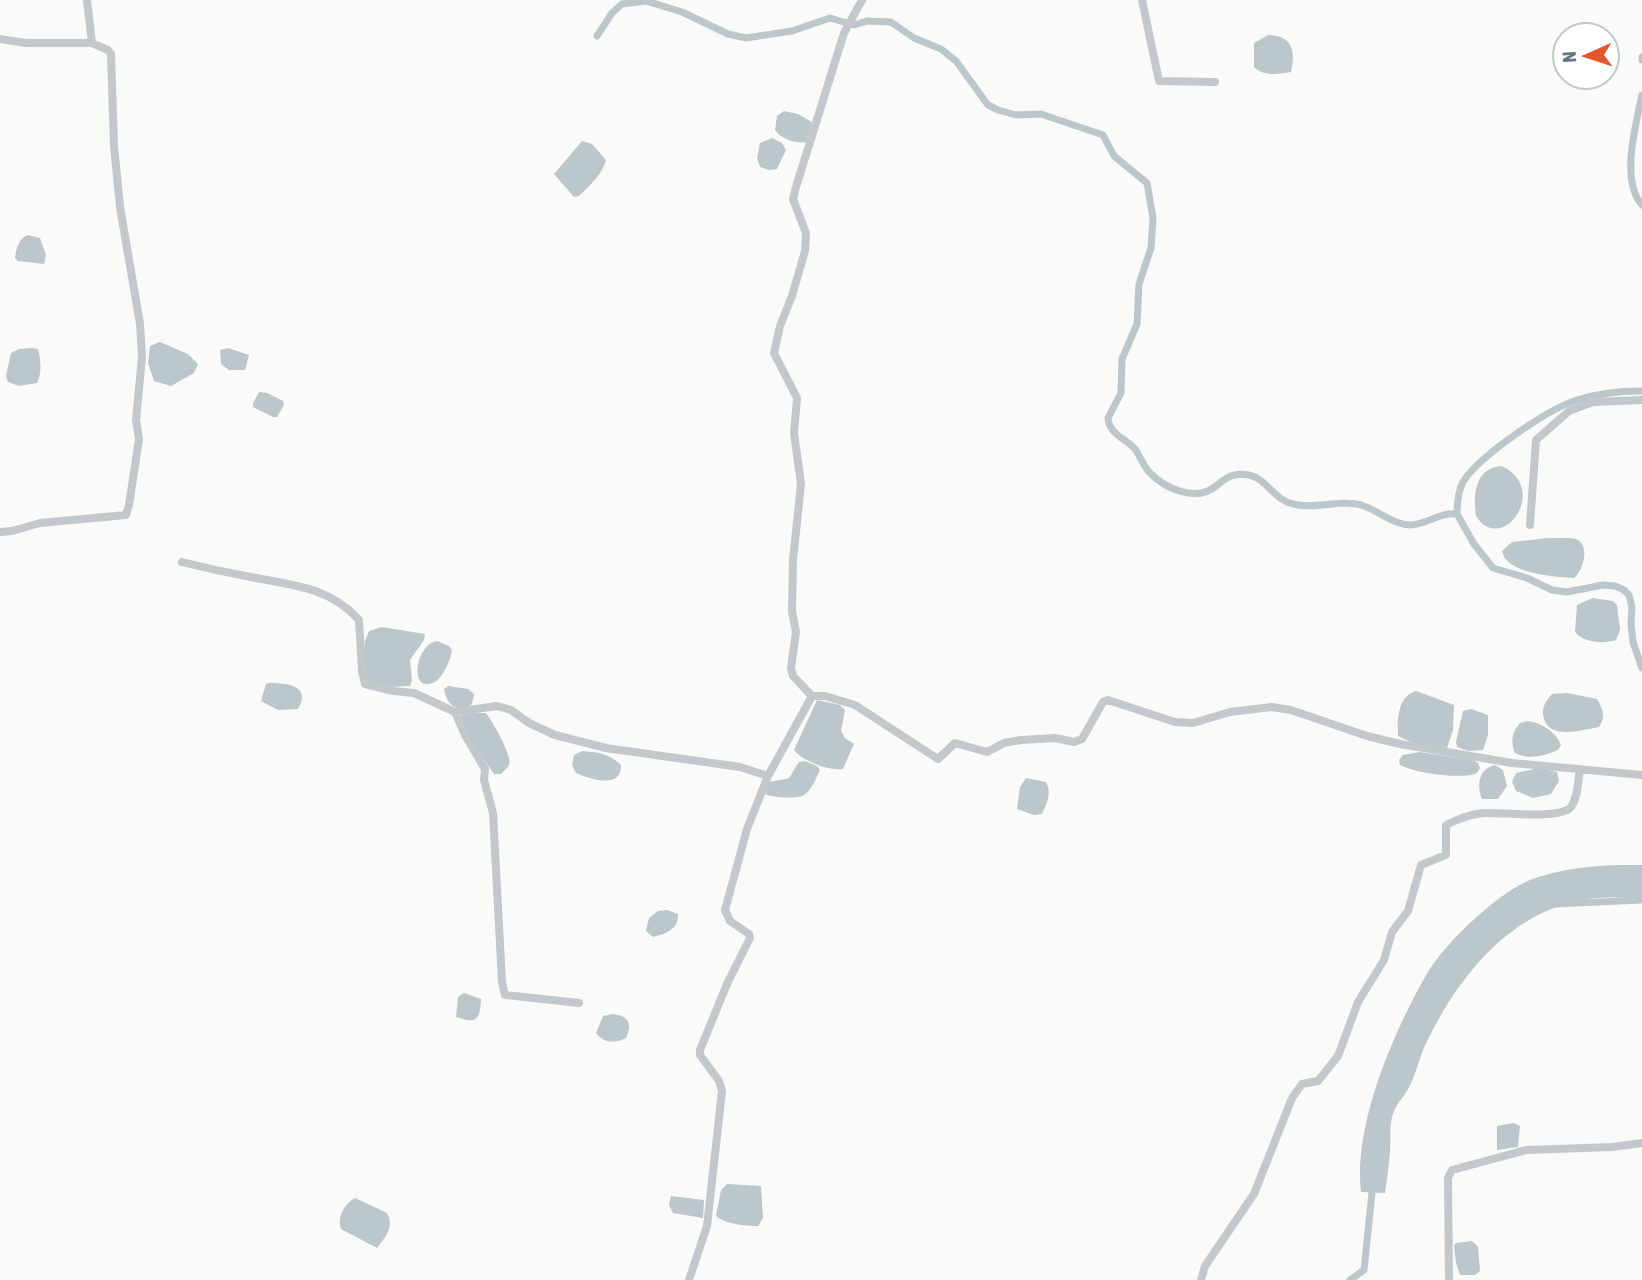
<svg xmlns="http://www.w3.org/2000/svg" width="1642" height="1280" font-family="'Asap Condensed',sans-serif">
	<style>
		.water { fill: #bbc7cb }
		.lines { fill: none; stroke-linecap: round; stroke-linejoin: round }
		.canal { stroke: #bbc7cb; stroke-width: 7 }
		.minor { stroke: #c3c8cc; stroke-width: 8 }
	</style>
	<rect width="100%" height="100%" fill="#fafaf8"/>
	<!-- water -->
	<path class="water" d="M1268 35C1292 36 1296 50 1291 72 1279 74 1264 77 1254 67V43Z
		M784 111 798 114 812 122 806 142C796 144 781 139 775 130L777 116Z
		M772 138 782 143 786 150 777 169 769 170 760 167 757 158 760 143Z
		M582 141 592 144 606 160C602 175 590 185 579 196L574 197 554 174Z
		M28 235 40 238 46 255 44 264 18 261 15 258C16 249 19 238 28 235Z
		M160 342 188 354 198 364 194 373 171 386 154 381 148 363 150 346Z
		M32 348 38 349C41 360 42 373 37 383L19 386 8 382 6 376 11 353 19 349Z
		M228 348 249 355 245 370H229L221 364 220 350Z
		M259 392 267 393 283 401 284 405 277 417H273L253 407V403Z
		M1502 466C1551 490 1501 556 1476 516 1473 494 1475 468 1502 466Z
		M1548 538C1556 539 1568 537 1576 539 1591 545 1583 571 1574 578 1555 577 1506 574 1502 551L1512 542Z
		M1593 598 1613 601 1617 605 1620 630 1616 640C1603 644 1584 643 1575 632L1577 605Z
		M382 627 425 634 424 640 410 660 412 680 410 686 388 687 367 682 364 653 365 641 369 631Z
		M437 641 449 646 452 650C451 659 442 681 432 683 414 689 416 665 421 655 425 648 428 643 437 641Z
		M269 683C286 683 312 685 298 709L278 710 261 701 266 684Z
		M448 686 468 689 474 694 472 704C458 715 446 704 444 689Z
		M1416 691 1454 705 1453 730 1447 748 1413 743 1398 736C1397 719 1398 696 1416 691Z
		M1567 693 1597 699C1603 710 1606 716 1599 727 1583 730 1550 740 1544 719 1541 708 1545 702 1552 694Z
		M817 700 840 705 845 710 841 731 845 738 854 744 843 769C828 771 803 761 794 750Z
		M1471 709 1488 715V735L1483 750 1468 751 1457 747 1456 742 1463 711Z
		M471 713H486C492 721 513 756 509 765 507 769 503 771 501 774H494L471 741 460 716Z
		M1528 721C1542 723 1556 732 1561 745L1558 750C1544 756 1528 760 1515 753 1510 741 1512 733 1520 723Z
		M582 751C597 752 610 754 621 765 622 790 590 779 576 773L572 765 574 755Z
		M1419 752 1473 760 1478 763 1480 768 1477 773C1463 780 1414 773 1400 765L1399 760 1403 755Z
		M805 761 817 766 820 770C816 778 812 790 804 795 798 799 772 798 765 794L769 782C798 776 784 783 799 762Z
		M1495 765 1503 770 1507 786 1498 799H1482C1476 786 1479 768 1495 765Z
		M1539 768 1557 772 1559 781 1551 794 1533 798 1516 791 1512 782 1516 773Z
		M1026 778 1046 782C1052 793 1047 803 1042 814L1034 815 1017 809 1020 787Z
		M1619 865H1642V900C1538 882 1469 956 1427 1041 1419 1057 1416 1076 1407 1091 1402 1099 1396 1104 1393 1114 1389 1125 1391 1139 1390 1151 1389 1165 1387 1179 1385 1193L1361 1192C1353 1125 1394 1030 1428 972 1446 942 1498 893 1530 880 1559 869 1589 866 1619 865Z
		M667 910 678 914C679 929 666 934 653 937L646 931 649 918 658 911Z
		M464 993 481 999C480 1020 477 1024 456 1017L458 997Z
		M613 1014C628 1016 633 1023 626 1038 615 1044 603 1043 596 1033L603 1016Z
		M1514 1123 1520 1126 1518 1147 1497 1150V1126Z
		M727 1184 761 1186 763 1218 758 1226C745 1226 725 1224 716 1216L721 1190Z
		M671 1196 704 1200 703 1218 673 1213 669 1205Z
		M355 1198 387 1213C395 1227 385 1237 377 1248L341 1229C337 1217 344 1204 355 1198Z
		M1472 1241 1478 1247 1480 1271 1475 1275H1460L1456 1263 1454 1246 1456 1243Z"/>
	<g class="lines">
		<!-- canal -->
		<path class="canal" d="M597 36 612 13 622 4 646 1 682 12 728 34 746 38 792 31 830 18 854 25 867 21 891 22 914 38 941 49 956 61 988 105 998 110 1016 115 1041 114 1103 135 1114 156 1147 183 1153 218 1151 248 1139 284 1137 324 1122 359 1121 393 1108 418C1109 434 1125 438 1135 449 1140 456 1143 465 1149 472 1164 488 1196 503 1216 486 1227 477 1234 472 1249 475 1267 479 1274 500 1293 504 1316 510 1338 499 1361 505 1378 510 1393 525 1411 525 1427 524 1440 512 1457 514L1474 544 1493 568 1527 578 1552 590 1567 592 1603 585 1615 586 1624 590 1629 595 1632 607 1631 624 1633 642 1642 668
			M1642 57V60
			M1642 95C1636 124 1620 180 1642 205
			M1457 514C1457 504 1458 492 1463 482 1479 456 1548 409 1577 400 1599 393 1620 391 1642 391
			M1554 904 1642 900
			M1350 1280 1364 1270 1373 1183"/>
		<!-- minor -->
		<path class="minor" d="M1142 0 1159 81 1215 82
			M0 39 26 43H92
			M1530 525 1536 440 1569 411 1593 402 1642 400
			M0 532 12 531 40 523 126 515 129 505 139 439 136 420 142 357 140 324 120 207 114 146 111 54 108 50 92 43 87 0
			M182 562C205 568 228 573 251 577 292 585 330 587 359 620L362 671 365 684 393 691 414 693 455 712 497 706 511 710 529 723 555 735 606 748 740 767 768 776
			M812 696H825L855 705 938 759 955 743 987 752 1004 743 1021 740 1055 738 1074 742 1082 739 1103 702 1108 700 1175 722 1193 723 1230 712 1272 707 1291 710 1367 736 1400 744 1512 763 1642 775
			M455 712 465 735 485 769 484 780 493 813 502 982 505 995 579 1003
			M689 1280 707 1226 722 1091 719 1081 700 1055V1050L727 984 750 938 749 934 730 921 725 910 747 829 768 776 812 696 793 676 791 668 796 632 792 611 793 560 801 484 794 433 797 398 774 353 780 326 792 296 805 251 806 233 793 199 796 187 844 33 862 0
			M1201 1280 1205 1266 1254 1194 1292 1098 1302 1084 1318 1081 1338 1056 1358 1002 1384 960 1392 932 1408 911 1421 865 1446 855V825C1458 819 1470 814 1483 813 1500 812 1561 820 1571 807 1578 798 1578 780 1580 769
			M1449 1280 1448 1178 1452 1170 1526 1150 1613 1147 1642 1143"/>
	</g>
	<!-- north arrow -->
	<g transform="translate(1586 56) rotate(267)"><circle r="33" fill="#ffffff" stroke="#c1c8cd" stroke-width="2"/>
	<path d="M0-5L12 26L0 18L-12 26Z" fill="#e4572e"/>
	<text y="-10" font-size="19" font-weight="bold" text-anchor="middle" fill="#657683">N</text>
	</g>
</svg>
